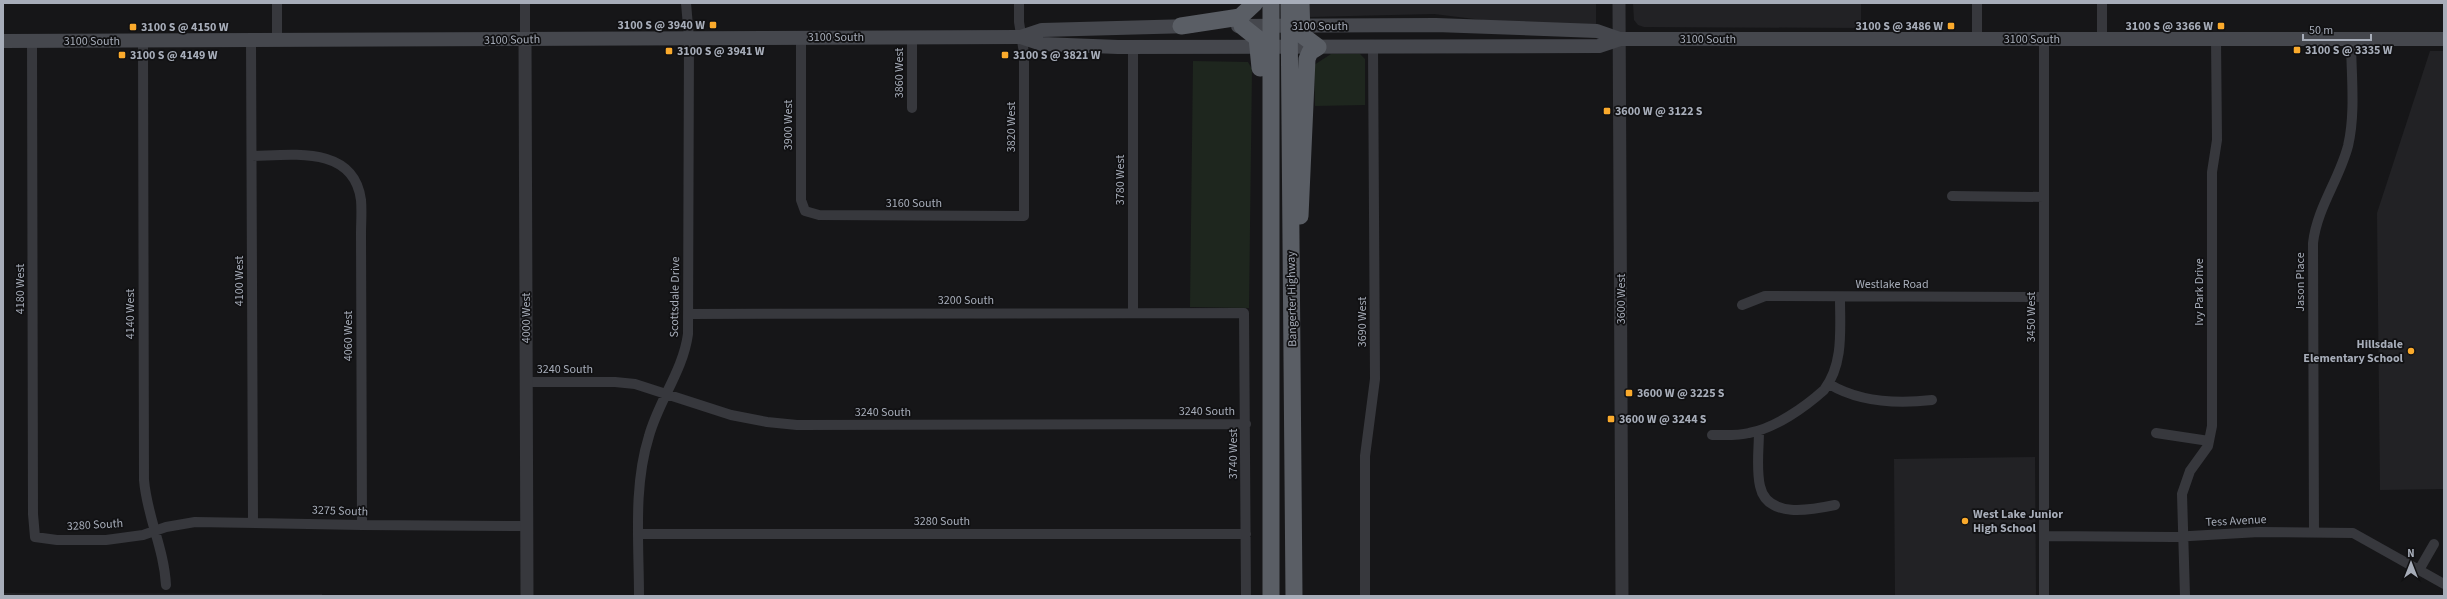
<svg xmlns="http://www.w3.org/2000/svg" width="2447" height="599" font-family="'Source Sans 3',sans-serif">
	<style>
		.built { fill: #222225 }
		.green { fill: #1e261e }
		.lines { fill: none; stroke-linecap: round; stroke-linejoin: round }
		.minor { stroke: #37383d; stroke-width: 10 }
		.tertiary { stroke: #37383d; stroke-width: 13 }
		.secondary { stroke: #45474d; stroke-width: 14 }
		.trunk { stroke: #5a5e65; stroke-width: 17 }
		.poi-dot { fill: #faaa2c; stroke: #111113; stroke-width: 1.5 }
		.labels { text-anchor: middle; dominant-baseline: central; stroke-width: 3.5; stroke-linejoin: round; paint-order: stroke }
		.poi-label { font-size: 12px; font-weight: bold; fill: #a7adb9; stroke: #111113; text-anchor: start }
		.street-label { font-size: 12px; fill: #a7adb9; stroke: #111113 }
	</style>
	<rect width="100%" height="100%" fill="#161618"/>
	<!-- built -->
	<path class="built" d="M1309 3H1596V24L1523 25 1434 14 1309 17Z
		M1633 3H1861V28L1644 27 1638 25 1634 20Z
		M2430 51H2444V489L2380 490 2377 213Z
		M2035 457 2036 596H1895L1894 459Z
		M3 593 322 594V596H3Z"/>
	<!-- green -->
	<path class="green" d="M1331 54H1360L1365 59V105L1315 106 1314 65Z
		M1193 61 1248 62 1252 69 1249 308 1190 307Z"/>
	<g class="lines">
		<!-- minor -->
		<path class="minor" d="M525 3V40
			M1977 3V39
			M2102 3V39
			M801 37V200L805 211 819 215 1024 216V53L1019 22V3
			M2044 39V596
			M32 41 33 514 35 537 57 540H106L143 535 166 527 195 522 362 525 526 526
			M143 41 144 480C147 517 164 548 166 585
			M251 41 253 522
			M277 41V3
			M912 108V37
			M252 156C292 155 354 145 361 200 362 211 361 223 361 234L362 525
			M1952 196 2044 197
			M1742 305 1765 296 2044 297
			M1133 313V47
			M689 314 1244 313 1246 596
			M526 382H615L635 384 731 415 767 422 797 425 1246 424
			M1829 384C1859 402 1897 404 1932 400
			M1759 431C1759 448 1756 469 1760 486 1767 519 1811 510 1835 505
			M2156 433 2209 441
			M1712 435C1724 435 1737 436 1749 433 1775 428 1804 408 1824 390 1844 364 1840 329 1840 298
			M2314 532 2313 243C2317 208 2339 180 2348 146 2356 112 2351 73 2351 39
			M639 534H1246
			M2044 536 2173 537 2259 532 2353 533 2444 584
			M2419 570 2434 544
			M639 596C639 543 633 487 649 436 659 400 683 371 688 334L689 38 686 3
			M1365 596V456L1375 379 1373 47
			M2185 596 2182 494 2190 471 2208 446 2212 426V172L2217 140 2216 39"/>
		<!-- tertiary -->
		<path class="tertiary" d="M1619 3 1622 596
			M525 40 527 596"/>
		<!-- secondary -->
		<path class="secondary" d="M1238 26 1436 25 1597 31 1620 39
			M1021 37 1042 30 1191 26
			M3 41 1021 37 1042 44 1118 47 1599 46 1620 39H2444"/>
		<!-- trunk -->
		<path class="trunk" d="M1271 3V596
			M1289 3 1294 596
			M1301 3 1302 35 1318 47
			M1181 26 1240 17 1255 3
			M1242 26 1257 38 1260 68
			M1300 216 1307 59 1310 52 1318 47"/>
	</g>
	<!-- markers -->
	<g class="poi-dot">
		<rect x="709" y="21" width="8" height="8" rx="2"/>
		<rect x="1947" y="22" width="8" height="8" rx="2"/>
		<rect x="2217" y="22" width="8" height="8" rx="2"/>
		<rect x="129" y="23" width="8" height="8" rx="2"/>
		<rect x="2293" y="46" width="8" height="8" rx="2"/>
		<rect x="665" y="47" width="8" height="8" rx="2"/>
		<rect x="118" y="51" width="8" height="8" rx="2"/>
		<rect x="1001" y="51" width="8" height="8" rx="2"/>
		<rect x="1603" y="107" width="8" height="8" rx="2"/>
		<circle cx="2411" cy="351" r="4"/>
		<rect x="1625" y="389" width="8" height="8" rx="2"/>
		<rect x="1607" y="415" width="8" height="8" rx="2"/>
		<circle cx="1965" cy="521" r="4"/>
	</g>
	<g class="labels">
		<!-- poi labels -->
		<g class="poi-label">
			<text x="705" y="25" text-anchor="end">3100 S @ 3940 W</text>
			<text x="1943" y="26" text-anchor="end">3100 S @ 3486 W</text>
			<text x="2213" y="26" text-anchor="end">3100 S @ 3366 W</text>
			<text x="141" y="27">3100 S @ 4150 W</text>
			<text x="2305" y="50">3100 S @ 3335 W</text>
			<text x="677" y="51">3100 S @ 3941 W</text>
			<text x="130" y="55">3100 S @ 4149 W</text>
			<text x="1013" y="55">3100 S @ 3821 W</text>
			<text x="1615" y="111">3600 W @ 3122 S</text>
			<text x="2403" y="344" text-anchor="end">Hillsdale<tspan x="2403" dy="14">Elementary School</tspan></text>
			<text x="1637" y="393">3600 W @ 3225 S</text>
			<text x="1619" y="419">3600 W @ 3244 S</text>
			<text x="1973" y="514">West Lake Junior<tspan x="1973" dy="14">High School</tspan></text>
		</g>
		<!-- street labels -->
		<g class="street-label">
			<text x="1320" y="26">3100 South</text>
			<text x="836" y="37">3100 South</text>
			<text x="1708" y="39">3100 South</text>
			<text x="2032" y="39">3100 South</text>
			<text transform="translate(512 40) rotate(-1)">3100 South</text>
			<text x="92" y="41">3100 South</text>
			<text transform="translate(899 73) rotate(-90)">3860 West</text>
			<text transform="translate(788 125) rotate(-90)">3900 West</text>
			<text transform="translate(1011 127) rotate(-90)">3820 West</text>
			<text transform="translate(1120 180) rotate(-90)">3780 West</text>
			<text x="914" y="203">3160 South</text>
			<text transform="translate(239 281) rotate(-90)">4100 West</text>
			<text transform="translate(2300 282) rotate(-90)">Jason Place</text>
			<text x="1892" y="284">Westlake Road</text>
			<text transform="translate(20 289) rotate(-90)">4180 West</text>
			<text transform="translate(2199 292) rotate(-90)">Ivy Park Drive</text>
			<text transform="translate(675 297) rotate(-89)">Scottsdale Drive</text>
			<text transform="translate(1292 299) rotate(-91)">Bangerter Highway</text>
			<text transform="translate(1621 299) rotate(-90)">3600 West</text>
			<text x="966" y="300">3200 South</text>
			<text transform="translate(130 314) rotate(-90)">4140 West</text>
			<text transform="translate(2031 317) rotate(-90)">3450 West</text>
			<text transform="translate(526 318) rotate(-90)">4000 West</text>
			<text transform="translate(1362 322) rotate(-90)">3690 West</text>
			<text transform="translate(348 336) rotate(-90)">4060 West</text>
			<text x="565" y="369">3240 South</text>
			<text x="1207" y="411">3240 South</text>
			<text x="883" y="412">3240 South</text>
			<text transform="translate(1233 454) rotate(-90)">3740 West</text>
			<text transform="translate(340 511) rotate(2)">3275 South</text>
			<text x="942" y="521">3280 South</text>
			<text transform="translate(2236 521) rotate(-3)">Tess Avenue</text>
			<text transform="translate(95 525) rotate(-3)">3280 South</text>
		</g>
	</g>
	<!-- border -->
	<rect width="2447" height="599" fill="none" stroke="#a7adb9" stroke-width="8"/>
	<!-- north arrow -->
	<g transform="translate(2411 563)" stroke="#111113" stroke-width="3" paint-order="stroke">
	<path d="M0-3L7 15L0 10L-7 15Z" fill="#a7adb9"/>
	<text y="-6" font-size="11" font-weight="bold" text-anchor="middle" fill="#a7adb9">N</text>
	</g>
	<!-- scale -->
	<path d="M2303 34v6h68v-6" fill="none" stroke="#a7adb9" stroke-width="2"/>
	<text x="2309" y="34" font-size="12" fill="#a7adb9" stroke="#111113" stroke-width="3" paint-order="stroke">50 m</text>
</svg>
